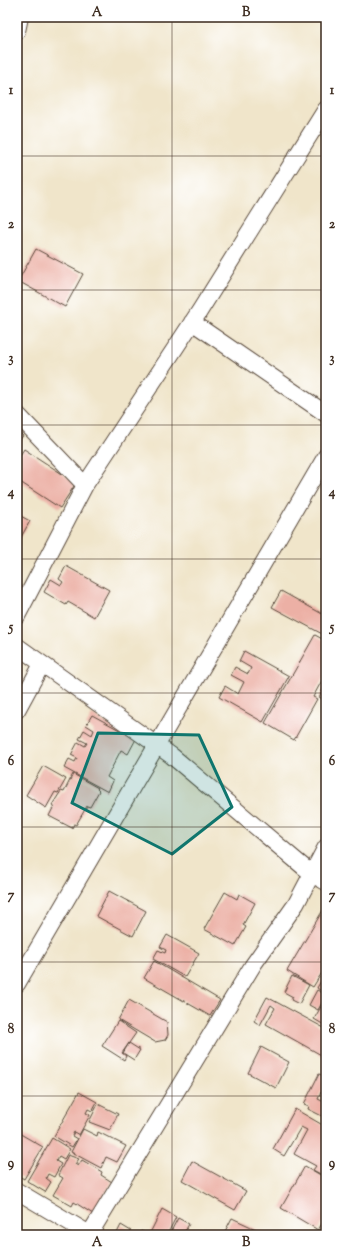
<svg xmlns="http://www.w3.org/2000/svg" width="343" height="1252" font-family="'Sorts Mill Goudy',serif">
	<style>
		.building { fill: #ecb0a5 }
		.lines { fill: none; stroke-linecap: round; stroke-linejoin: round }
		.minor-casing { stroke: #564638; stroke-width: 18 }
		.minor { stroke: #fff; stroke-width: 16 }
		.marked { fill: #0f766e; fill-opacity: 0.2; stroke: #0f766e; stroke-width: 3; stroke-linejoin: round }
		.grid { fill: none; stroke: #3b2a1e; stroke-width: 1; stroke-opacity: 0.55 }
		.neatline { fill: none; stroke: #3b2a1e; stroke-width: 1.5 }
		.grid-label { font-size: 13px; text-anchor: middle; font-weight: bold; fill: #3b2a1e }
	</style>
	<rect width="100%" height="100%" fill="#fff"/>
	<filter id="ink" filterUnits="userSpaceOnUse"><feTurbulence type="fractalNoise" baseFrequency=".025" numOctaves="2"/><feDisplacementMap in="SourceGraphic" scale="8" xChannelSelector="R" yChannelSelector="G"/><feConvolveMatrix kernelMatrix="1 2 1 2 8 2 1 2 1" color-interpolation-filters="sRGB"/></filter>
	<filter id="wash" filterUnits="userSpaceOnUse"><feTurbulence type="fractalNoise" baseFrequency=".012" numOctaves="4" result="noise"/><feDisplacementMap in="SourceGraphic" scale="16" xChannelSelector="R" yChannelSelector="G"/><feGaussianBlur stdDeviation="0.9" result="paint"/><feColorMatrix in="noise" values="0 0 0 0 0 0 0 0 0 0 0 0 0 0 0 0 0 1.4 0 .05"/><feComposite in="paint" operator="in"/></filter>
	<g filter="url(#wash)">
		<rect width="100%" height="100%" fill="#f0e5ca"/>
		<g id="blocks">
			<!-- building -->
			<path class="building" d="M36 249 83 274 65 307 18 281Z
				M17 430 23 436 17 443Z
				M24 449 76 483 60 508 17 480V460Z
				M17 514 30 521 20 539 17 537Z
				M66 566 109 590 94 617 68 602 66 605 44 592 51 579 61 585 63 582 59 579Z
				M281 591 326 616V636L272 607Z
				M315 635 326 641V673L313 697 317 699 294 740 265 723Z
				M244 651 289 676 263 722 219 697 225 686 238 694 244 682 231 675 235 667 248 674 251 668 239 661Z
				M326 683V701L319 697Z
				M92 715 136 739 128 754 121 750 107 777 113 781 108 792 64 768 69 759 75 762 77 758 71 755 78 742 85 746 87 743 79 739 84 730 92 735 94 730 86 725Z
				M43 766 66 779 58 793 55 792 46 808 26 795Z
				M73 774 98 788 97 789 99 791 90 807 87 806 76 825 74 824 72 828 49 816 54 806 52 805 61 791 64 792Z
				M109 891 146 911 133 936 96 916Z
				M225 892 237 899 239 894 255 903 243 925 246 927 235 946 204 929Z
				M323 910 326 912V966L313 987 287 971Z
				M167 935 199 953 185 977 153 959 158 950 165 953 166 950 160 947Z
				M154 961 220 1000 210 1016 144 978Z
				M326 972V994L317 988Z
				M292 976 309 985 299 1004 291 1000 293 997 284 992Z
				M317 990 326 995 318 1010 309 1005Z
				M267 997 326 1029V1050L323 1056 266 1024 275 1008 271 1005 260 1025 254 1021Z
				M326 998V1026L314 1019Z
				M129 1000 167 1022 168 1035 165 1040 155 1042 118 1020Z
				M118 1021 136 1033 122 1053 126 1056 124 1060 102 1046Z
				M129 1043 140 1050 134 1060 123 1053Z
				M261 1047 289 1062 276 1088 248 1073Z
				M326 1067V1077L322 1075Z
				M319 1074 326 1077V1095L321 1092 318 1099 326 1103V1108L322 1116 308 1109 309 1106 304 1104Z
				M79 1092 97 1102 92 1111 88 1109 86 1113 90 1115 79 1135 74 1132 72 1136 77 1139 72 1147 54 1136Z
				M98 1104 118 1114 110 1130 89 1122Z
				M295 1109 326 1127V1177L313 1170 316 1166 294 1154 307 1130 301 1127 284 1156 273 1149Z
				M83 1129 97 1136 98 1132 126 1146 117 1162 106 1157 101 1168 71 1152Z
				M17 1132 43 1147 24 1179 17 1175Z
				M52 1138 70 1149 64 1159 59 1156 56 1161 61 1164 54 1177 48 1174 46 1178 51 1182 45 1192 27 1181Z
				M68 1155 79 1159 75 1164 78 1166 82 1160 102 1172 101 1175 112 1182 93 1214 74 1202 72 1206 53 1195 63 1178 58 1175Z
				M192 1161 246 1191 235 1210 182 1180Z
				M305 1166 324 1177 322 1179 326 1181V1217L318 1230 281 1208Z
				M162 1209 176 1217 167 1235H139L141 1231 149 1235Z
				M178 1218 189 1224 183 1235H169Z
				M232 1218 264 1233 263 1235H223Z
				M121 1225 131 1231 129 1235H116Z
				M196 1231 203 1235H194Z"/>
		</g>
	</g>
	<g filter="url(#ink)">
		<use href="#blocks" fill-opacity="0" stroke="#564638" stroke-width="1"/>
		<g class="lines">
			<defs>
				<path id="minor" d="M17 31 20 17
					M192 322 326 414
					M17 414 85 485
					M17 616 85 485 199 312 326 109
					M17 646 172 756 312 874 326 882
					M17 710 42 664
					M17 984 326 456
					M17 1191 91 1235
					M89 1235 253 965 296 904 326 847"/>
			</defs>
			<!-- minor casing -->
			<use href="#minor" class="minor-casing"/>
			<!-- minor -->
			<use href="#minor" class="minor"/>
		</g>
	</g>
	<!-- marked area -->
	<path class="marked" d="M98 733 199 735 232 807 172 854 72 803Z"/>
	<!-- grid -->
	<path class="grid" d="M172 17V1235M17 156H326M17 290H326M17 425H326M17 559H326M17 693H326M17 827H326M17 962H326M17 1096H326"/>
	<!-- margin -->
	<rect width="343" height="1252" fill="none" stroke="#fff" stroke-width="44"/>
	<rect x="22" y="22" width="299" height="1208" class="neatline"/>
	<g class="grid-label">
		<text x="97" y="16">A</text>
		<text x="246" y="16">B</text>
		<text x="11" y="94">1</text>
		<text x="332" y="94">1</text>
		<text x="11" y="228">2</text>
		<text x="332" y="228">2</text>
		<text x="11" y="362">3</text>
		<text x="332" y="362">3</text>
		<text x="11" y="496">4</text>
		<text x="332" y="496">4</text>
		<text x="11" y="631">5</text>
		<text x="332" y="631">5</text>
		<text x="11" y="765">6</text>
		<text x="332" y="765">6</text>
		<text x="11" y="899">7</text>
		<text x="332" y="899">7</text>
		<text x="11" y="1033">8</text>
		<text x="332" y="1033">8</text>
		<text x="11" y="1167">9</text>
		<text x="332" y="1167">9</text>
		<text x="97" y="1246">A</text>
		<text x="246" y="1246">B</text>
	</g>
</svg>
